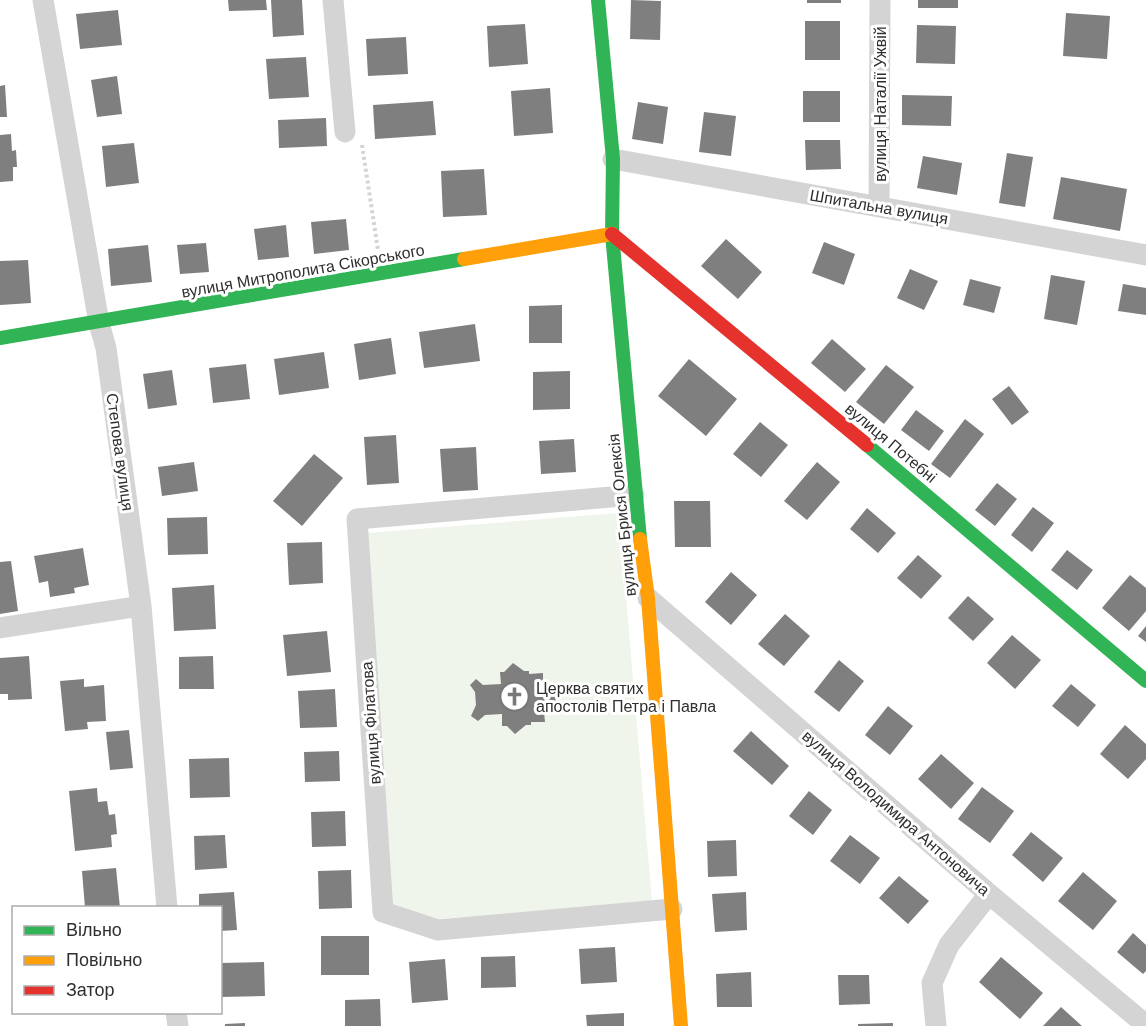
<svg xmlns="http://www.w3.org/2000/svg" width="1146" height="1026" font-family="Helvetica,sans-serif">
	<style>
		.green { fill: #f0f5ec }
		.building { fill: #7f7f7f }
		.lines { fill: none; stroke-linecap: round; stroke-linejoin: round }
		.path { stroke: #d4d4d4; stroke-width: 4; stroke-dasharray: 3 3; stroke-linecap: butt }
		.street { stroke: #d4d4d4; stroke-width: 21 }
		.fast { stroke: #30b455; stroke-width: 14 }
		.slow { stroke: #ff9f0a; stroke-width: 14 }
		.jam { stroke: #e5322d; stroke-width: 14 }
		.labels { text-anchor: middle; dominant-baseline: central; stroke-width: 6; stroke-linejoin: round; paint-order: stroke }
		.street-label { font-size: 16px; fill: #2f2f2f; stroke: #fff }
		.poi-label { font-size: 16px; fill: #2f2f2f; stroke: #fff; text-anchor: start }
	</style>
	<rect width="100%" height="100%" fill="#fff"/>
	<!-- green -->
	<path class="green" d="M619 513 652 902 439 919 390 905 367 533Z"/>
	<!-- building -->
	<path class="building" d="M228 0H266L267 10 229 11Z
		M271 0H302L304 35 273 37Z
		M631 0 661 1 660 40 630 39Z
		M807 0H841V3H807Z
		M918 0H958V8H918Z
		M118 10 122 45 80 49 76 14Z
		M1066 13 1110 16 1107 59 1063 56Z
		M805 21H840V60H805Z
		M525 24 528 64 489 67 487 26Z
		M917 25 956 26 955 64 916 63Z
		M406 37 408 74 368 76 366 39Z
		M306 57 309 97 269 99 266 59Z
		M117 76 122 114 97 117 91 80Z
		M5 85 7 117H0V86Z
		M550 88 553 133 514 136 511 91Z
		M803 91H840V122H803Z
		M902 95 952 96 951 126 902 125Z
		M433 101 436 135 375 139 373 105Z
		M638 102 668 107 663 144 632 139Z
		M704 112 736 116 731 156 699 152Z
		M326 118 327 146 279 148 278 120Z
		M11 134 12 151 16 150 17 167H13V181L0 182V135Z
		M805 140H840L841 169 806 170Z
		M134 143 139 183 106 187 102 146Z
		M1007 153 1033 157 1025 207 999 203Z
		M923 156 962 163 957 195 917 188Z
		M484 169 487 215 443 217 441 171Z
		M1061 177 1127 189 1120 231 1053 219Z
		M346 219 349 250 314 254 311 222Z
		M286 225 289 257 258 260 254 229Z
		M726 239 762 272 738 299 701 266Z
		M824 242 855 254 844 285 812 273Z
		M206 243 209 272 180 274 177 245Z
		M148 245 152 282 111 286 108 249Z
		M28 260 31 303 0 305V261Z
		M910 269 938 281 924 310 897 298Z
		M1051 275 1085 281 1077 325 1044 319Z
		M970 279 1001 287 994 313 963 305Z
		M1123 284 1146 288V315L1118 311Z
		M562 305V343H529V306Z
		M475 324 480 361 424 368 419 332Z
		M391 338 396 374 359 380 354 344Z
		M832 339 866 369 845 392 811 363Z
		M324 352 329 388 279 395 274 359Z
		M689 359 737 399 706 436 658 396Z
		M246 364 250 399 213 403 209 368Z
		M886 365 914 387 884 424 856 402Z
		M172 370 177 405 148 409 143 374Z
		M570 371V409L533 410V372Z
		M1009 386 1029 412 1012 425 992 399Z
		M916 410 944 431 929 451 901 430Z
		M965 419 984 434 950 478 931 464Z
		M760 422 788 445 761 477 733 454Z
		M396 435 399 483 367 485 364 437Z
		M574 439 576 472 541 474 539 441Z
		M476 447 478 490 443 492 440 449Z
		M314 454 343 478 302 526 273 501Z
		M194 462 198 491 162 496 158 467Z
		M817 462 840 482 807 520 784 501Z
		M997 483 1017 499 995 526 975 510Z
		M674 501H710L711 547H675Z
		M1033 507 1054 523 1032 552 1011 535Z
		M867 508 896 533 878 553 850 529Z
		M207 517 208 554 168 555 167 518Z
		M322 542 323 583 289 585 287 543Z
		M83 548 89 585 74 588 75 593 50 597 48 581 39 583 34 556Z
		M1067 550 1093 570 1077 590 1051 570Z
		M918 555 942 576 921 599 897 578Z
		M11 561 18 611 0 614V562Z
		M731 572 757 595 731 625 705 602Z
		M1130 575 1146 588V611L1129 631 1102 608Z
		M214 585 216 629 174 631 172 588Z
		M968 596 994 619 973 641 948 618Z
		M785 614 810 636 784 666 758 644Z
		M1146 626V642L1138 636Z
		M327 631 331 672 287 676 283 635Z
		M1012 635 1041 660 1015 689 987 663Z
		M29 656 32 699 8 700V694H0V658Z
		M213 656 214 689H179V657Z
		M839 660 864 681 839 712 814 692Z
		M513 663 524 671H529V674L543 673V682H549V687L555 691 556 701 550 707V712H544L545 722H531V725H526L515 734 507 726H502V714L485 715 478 721 471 716 476 705 475 692 470 685 476 679 483 685 501 684 500 672H504Z
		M84 679V687L104 685 106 721 87 722 88 729 65 731 60 681Z
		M1071 684 1096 705 1078 727 1052 706Z
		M335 689 337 727 300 728 298 691Z
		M888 706 913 726 890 755 865 735Z
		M1125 725 1146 744V759L1128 779 1100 754Z
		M129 730 133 768 110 770 106 732Z
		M751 731 789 766 772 785 733 751Z
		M339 751 340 781 305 782 304 752Z
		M941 754 974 783 951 809 918 779Z
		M229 758 230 797 190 798 189 759Z
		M982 787 1014 811 990 843 958 819Z
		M97 788 98 802 107 801 109 815 115 814 117 834 111 835 112 847 75 851 69 791Z
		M809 791 832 810 813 835 789 816Z
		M345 811 346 846 312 847 311 812Z
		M1031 832 1063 858 1043 882 1012 855Z
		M225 835 227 868 195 870 194 836Z
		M850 835 880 858 860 884 830 861Z
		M736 840 737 876 708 877 707 841Z
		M116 868 120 908H85L82 871Z
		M351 870 352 908 319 909 318 871Z
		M1083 872 1117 901 1093 930 1058 901Z
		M899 876 929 901 908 924 879 898Z
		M234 892 237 930 220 931V908H199V894Z
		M746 892 747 930 715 932 712 894Z
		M1133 933 1146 945V971L1143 974 1117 952Z
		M321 936H369V975H321Z
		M615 947 617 982 581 984 579 949Z
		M515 956 516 987 481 988V957Z
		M1001 957 1043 993 1020 1019 979 982Z
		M445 959 448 1000 412 1003 409 962Z
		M264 962 265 996 220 997V963Z
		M751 972 752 1007H717L716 974Z
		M838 975H869L870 1004 839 1005Z
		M380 999 381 1026H345V1000Z
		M1061 1007 1082 1026H1043Z
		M624 1013V1026H587L586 1015Z
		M245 1023V1026H225V1024Z
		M893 1023V1026H858V1024Z"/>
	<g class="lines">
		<!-- path -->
		<path class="path" d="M362 145 378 250"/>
		<!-- street -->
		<path class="street" d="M43 0 99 323 106 348 141 606 167 908
			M333 0 345 132
			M613 159 1146 255
			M879 207 880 0
			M634 495 357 519 383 912 438 930 672 909
			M648 598 989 894 1146 1025
			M0 628 141 606
			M176 1012 178 1026
			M936 1026 932 983 949 945 989 894"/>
		<!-- fast -->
		<path class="fast" d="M598 0 613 159 612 234 640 539
			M0 338 464 259
			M867 445 1146 681"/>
		<!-- slow -->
		<path class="slow" d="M464 259 612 234
			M640 539 648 598 681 1026"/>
		<!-- jam -->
		<path class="jam" d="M612 234 867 445"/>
	</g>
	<!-- icons -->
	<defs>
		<symbol id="church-ring" viewBox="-11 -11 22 22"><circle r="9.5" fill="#fff" stroke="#787878" stroke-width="1.5"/><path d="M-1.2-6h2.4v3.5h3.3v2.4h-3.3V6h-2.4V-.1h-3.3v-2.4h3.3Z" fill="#787878"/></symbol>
	</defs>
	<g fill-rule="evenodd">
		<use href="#church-ring" x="498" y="680" width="33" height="33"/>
	</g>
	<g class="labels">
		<!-- street labels -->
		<g class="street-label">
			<text transform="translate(880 104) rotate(-90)">вулиця Наталії Ужвій</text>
			<text transform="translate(879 207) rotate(10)">Шпитальна вулиця</text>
			<text transform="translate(303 271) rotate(-10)">вулиця Митрополита Сікорського</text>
			<text transform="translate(891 443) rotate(40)">вулиця Потебні</text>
			<text transform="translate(120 452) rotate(82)">Степова вулиця</text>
			<text transform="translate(622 515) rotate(-96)">вулиця Брися Олексія</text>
			<text transform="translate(371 723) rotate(-94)">вулиця Філатова</text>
			<text transform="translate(896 813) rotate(41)">вулиця Володимира Антоновича</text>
		</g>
		<!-- poi labels -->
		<g class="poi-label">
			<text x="536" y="688">Церква святих<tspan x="536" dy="18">апостолів Петра і Павла</tspan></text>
		</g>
	</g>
	<!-- legend -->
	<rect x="12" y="906" width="210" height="108" fill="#ffffff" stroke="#acacac" stroke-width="1.5"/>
	<rect x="24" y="926" width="30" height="9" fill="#30b455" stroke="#acacac" stroke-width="1.5"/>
	<text x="66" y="936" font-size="18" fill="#2f2f2f">Вільно</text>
	<rect x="24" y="956" width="30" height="9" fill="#ff9f0a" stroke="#acacac" stroke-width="1.5"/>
	<text x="66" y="966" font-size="18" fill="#2f2f2f">Повільно</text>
	<rect x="24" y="986" width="30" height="9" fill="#e5322d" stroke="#acacac" stroke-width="1.5"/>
	<text x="66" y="996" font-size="18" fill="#2f2f2f">Затор</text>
</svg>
